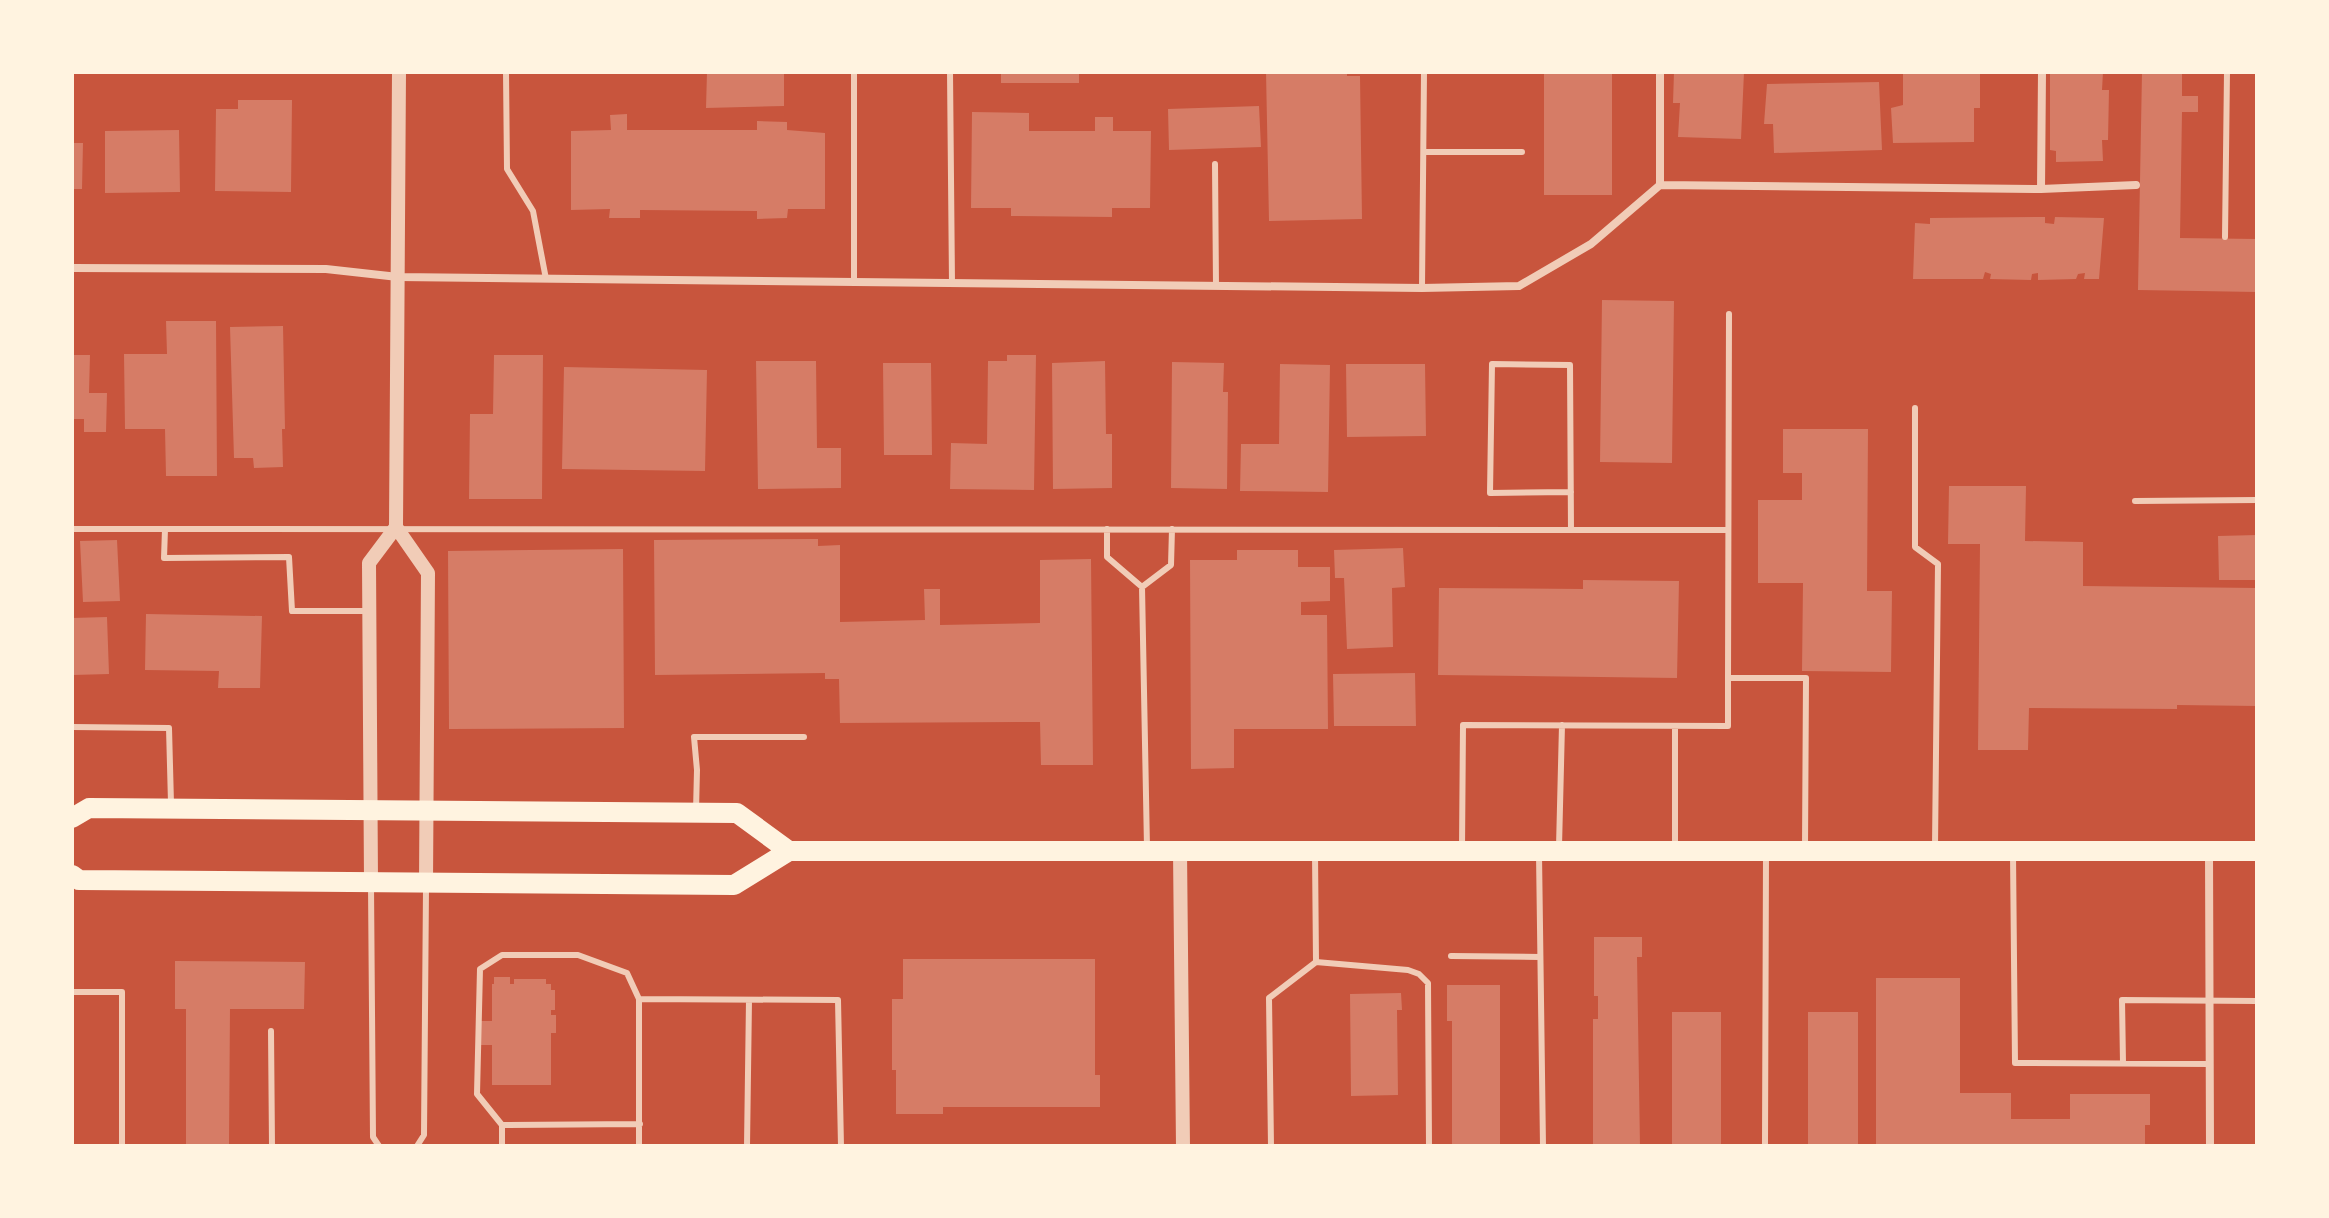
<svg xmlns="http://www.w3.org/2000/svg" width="2329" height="1218" font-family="Overpass,sans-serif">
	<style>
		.building { fill: #d67c66 }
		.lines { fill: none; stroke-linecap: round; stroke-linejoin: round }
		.service { stroke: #f1ccb7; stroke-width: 6 }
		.minor { stroke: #f1ccb7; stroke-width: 8 }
		.tertiary { stroke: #f1ccb7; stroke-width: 14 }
		.primary { stroke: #fff3e0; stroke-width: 20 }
	</style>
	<rect width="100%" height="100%" fill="#c8553d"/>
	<!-- building -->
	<path class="building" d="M707 72H784V106L706 108Z
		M1001 72H1079V83H1001Z
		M1266 72H1347V76H1360L1362 219 1269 221Z
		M1544 72H1612V195H1544Z
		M1674 72H1744L1741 139 1678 137 1680 103H1673Z
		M1903 72H1980V108H1974V142L1893 143 1891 108 1903 105Z
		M2050 72H2103L2102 90H2109L2108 140H2102L2103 161 2056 162V151L2050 150Z
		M2142 72H2182V96H2198V112H2182L2180 238 2257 239V292L2138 290Z
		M1879 82 1882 150 1774 153 1773 124H1764L1767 84Z
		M238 100H292L291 192 215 191 216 109H238Z
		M1259 106 1261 147 1169 150 1168 109Z
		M972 112 1029 113V131H1095V117H1113V131H1151L1150 208H1112V217L1011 216V208H971Z
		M627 114V130H757V121L787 122V130L825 133V209H788L787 218 757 219V211L640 210V218H609L610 209 571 210V131L611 130 610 115Z
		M179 130 180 192 105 193V131Z
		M72 143H83L82 189H72Z
		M2045 217V223L2054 224 2055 217 2104 218 2099 279H2084L2085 273 2078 274 2076 279 2038 280V273L2032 274 2031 280 1990 279 1991 274 1985 272 1983 279H1913L1915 223 1930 224V218Z
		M1602 300 1674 301 1672 463 1600 462Z
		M166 321H216L217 476H166L165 429H125L124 354H167Z
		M283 326 285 429H282L283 467 254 468 253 458H234L230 327Z
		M72 355H90L89 393H107L106 432H84V419H72Z
		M494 355H543L542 499H469L470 414H493Z
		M1007 355H1036L1034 490 950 489 951 443 987 444 988 361H1007Z
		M756 361H816L817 448H841V488L758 489Z
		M1105 361 1106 434H1112V488L1053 489 1052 363Z
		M1172 362 1224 363 1223 392H1228L1227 489 1171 488Z
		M883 363H931L932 455H884Z
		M1280 364 1330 365 1328 492 1240 491 1241 444H1279Z
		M1346 364H1425L1426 436 1347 437Z
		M564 367 707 370 705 471 562 469Z
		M1783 429H1868L1867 591H1892L1891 672 1802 671 1803 583H1758V500H1802V473H1783Z
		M1949 486H2026L2025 541 2083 542V586L2257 588V706L2177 705V709L2029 708 2028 750H1978L1980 544H1948Z
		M2257 535V580H2219L2218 536Z
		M818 539V546L840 545V622L925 620 924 589H940V625L1040 623V560L1091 559 1093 765H1041L1040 722 840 723 839 679H825V673L655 675 654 540Z
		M117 540 120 601 83 602 80 541Z
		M1403 548 1405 587 1392 588 1393 647 1347 649 1344 578H1335L1334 550Z
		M623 549 624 728 449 729 448 551Z
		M1237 550H1298V567H1330V601L1301 602V615H1327L1328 729H1234V768L1191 769 1190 560H1237Z
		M1583 580 1679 581 1677 678 1438 675 1439 588 1583 589Z
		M146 614 262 616 260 688H218L219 671 145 670Z
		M107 617 109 674 73 675 72 618Z
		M1415 673 1416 726H1334L1333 674Z
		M1594 937H1642V957H1637L1640 1146H1593V1019H1598V996H1594Z
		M903 959H1095V1075H1100V1107H943V1114H896V1070H892V999H903Z
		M175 961 305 962 304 1009H230L229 1146H186V1009H175Z
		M494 977H510V984H514V979H546V984H551V990H555V1010H551V1015H556V1033H551V1085H492V1045H480V1021H492V984H494Z
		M1876 978H1960V1093H2011V1119H2070V1094H2150V1125H2145V1146H1876Z
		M1447 985H1500V1146H1452V1021H1447Z
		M1401 993 1402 1010H1397L1398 1095 1351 1096 1350 994Z
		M1672 1012H1721V1146H1672Z
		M1808 1012H1858V1146H1808Z"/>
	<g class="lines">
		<!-- service -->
		<path class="service" d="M506 72 507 169 533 211 546 279
			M950 72 952 283
			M1424 152H1522
			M1215 164 1216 286
			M2225 237 2227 72
			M854 282V72
			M1422 288 1424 72
			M1729 314 1728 678H1806L1805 847
			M1915 408V547L1938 564 1935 847
			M1571 492 1490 493 1492 364 1570 365 1571 530
			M2135 501 2257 500
			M72 529 1728 530
			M165 529 164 558 289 557 292 611H370
			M1107 529V557L1142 587
			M1675 726V846
			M72 727 169 728 171 803
			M696 811 697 770 694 737H804
			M1147 847 1142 587 1171 565 1172 529
			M1559 847 1562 725
			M1462 848 1463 725 1728 726V678
			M1539 854 1543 1146
			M2013 854 2015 1063 2210 1064
			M371 886 373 1137 379 1146
			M1451 956 1540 957
			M1316 962 1408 970 1419 974 1428 983 1429 1146
			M72 992H122V1146
			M639 999 838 1000 841 1146
			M271 1031 272 1146
			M2123 1063 2122 1000 2257 1001
			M502 1125 477 1094 480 969 502 955H578L627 973 639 999V1146
			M417 1146 424 1135 426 888
			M502 1146V1125L640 1124
			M747 1146 749 1000
			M1271 1146 1269 998 1316 962 1315 853
			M1765 1146 1766 854"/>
		<!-- minor -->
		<path class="minor" d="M1660 72V185
			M2041 189 2042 72
			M72 268 326 269 398 277 1422 288 1519 286 1591 244 1660 185 2041 189 2136 185
			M2209 852 2210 1146"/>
		<!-- tertiary -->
		<path class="tertiary" d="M399 72 396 527 428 573 426 883
			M1180 851 1183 1146
			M371 882 369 563 396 527"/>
		<!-- primary -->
		<path class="primary" d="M72 818 89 808 737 813 789 851
			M72 875 79 880 734 885 789 851H2257"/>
	</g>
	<!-- border -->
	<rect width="2329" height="1218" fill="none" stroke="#fff3e0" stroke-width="148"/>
</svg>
